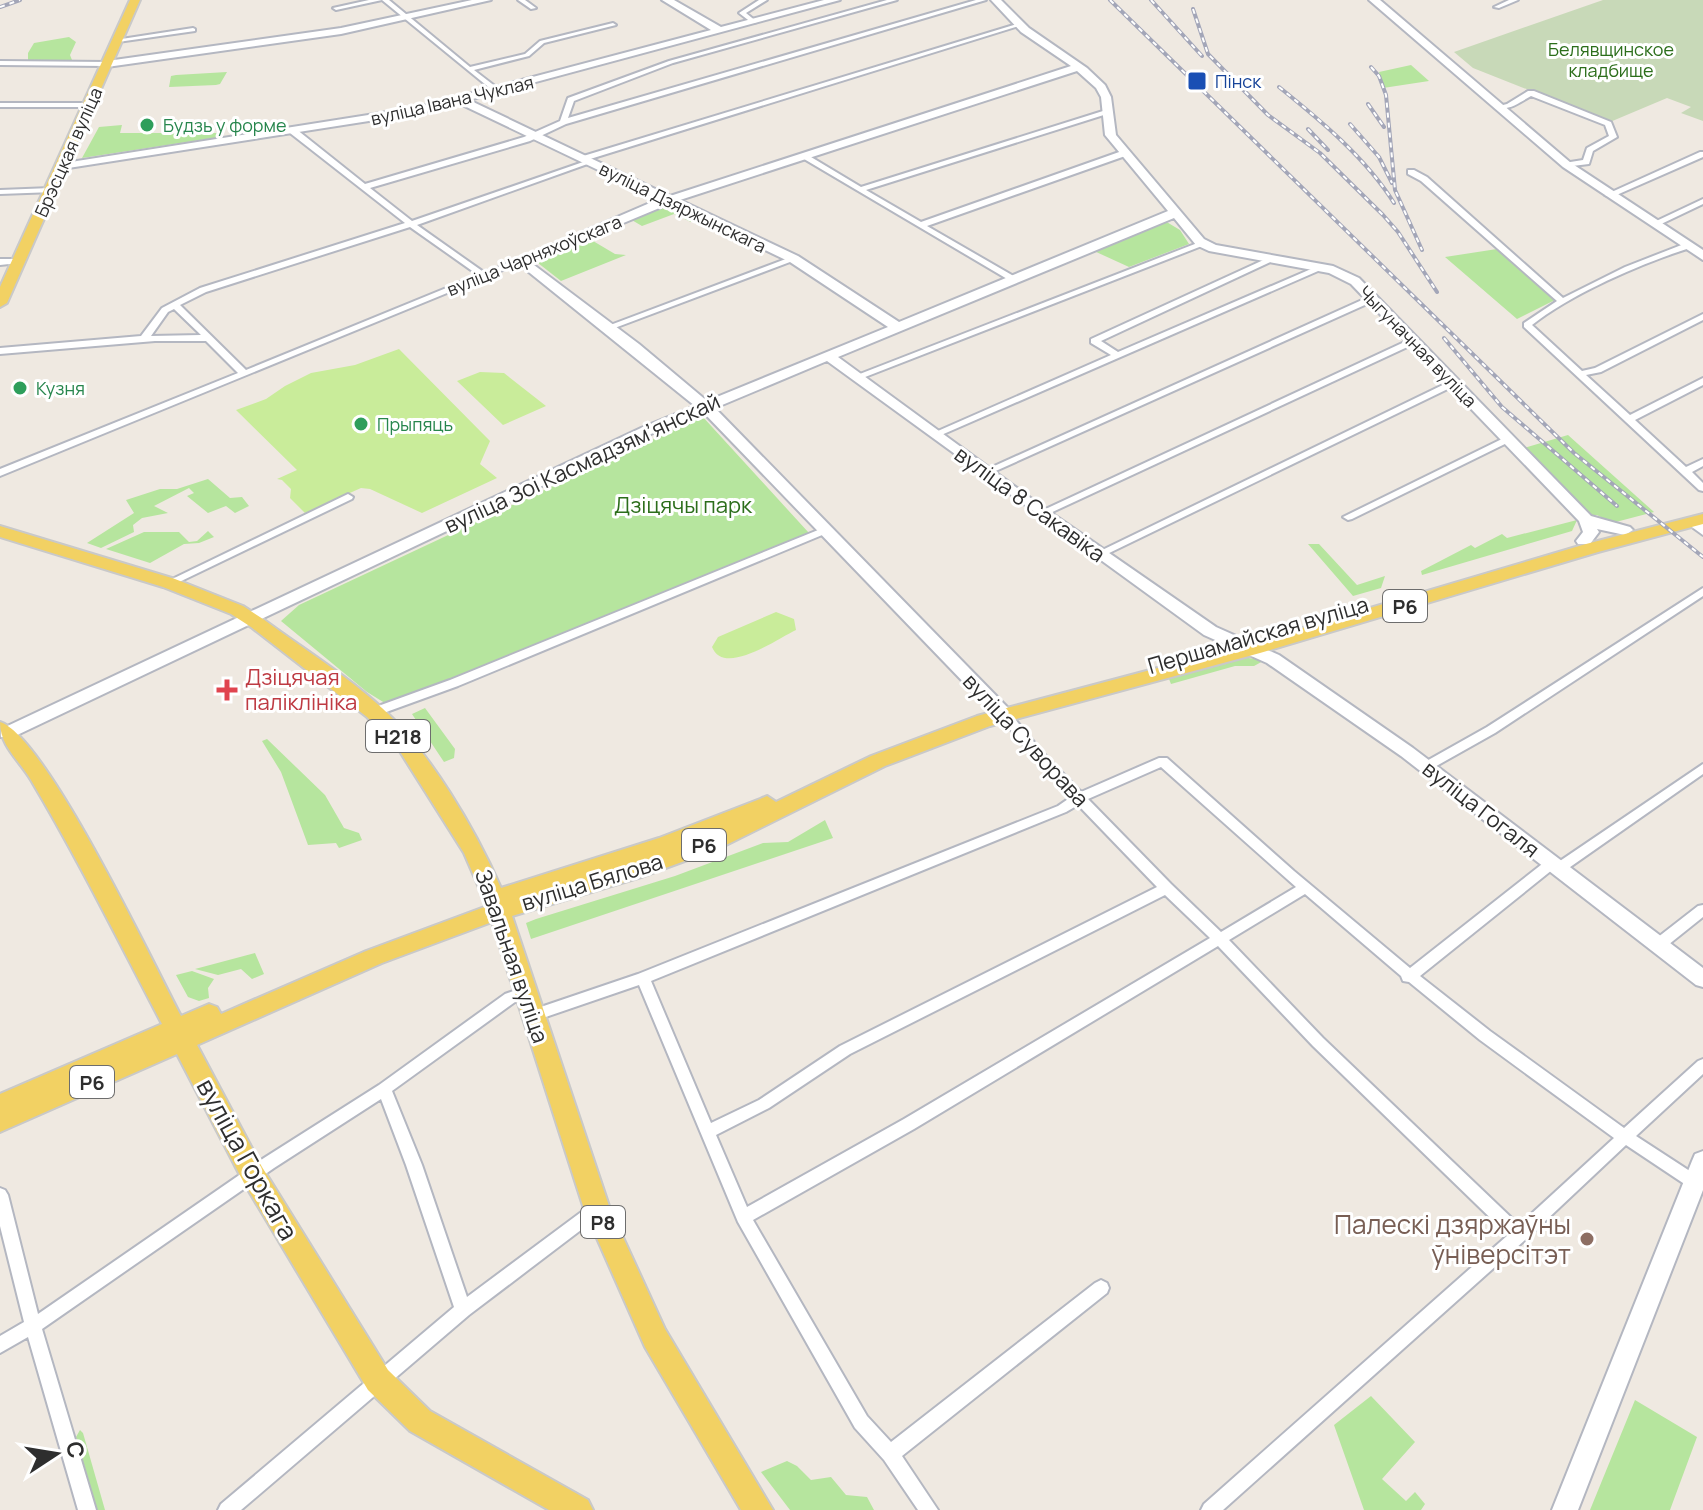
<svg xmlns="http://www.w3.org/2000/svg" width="1703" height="1510" font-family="Manrope,sans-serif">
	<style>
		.green { fill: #b6e59e }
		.cemetery { fill: #c8d9b8 }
		.pitch { fill: #c9ec9a }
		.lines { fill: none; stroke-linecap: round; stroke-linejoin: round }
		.street-casing { stroke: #b4b7c1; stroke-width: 4 }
		.secondary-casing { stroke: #b4b7c1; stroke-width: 4 }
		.primary-casing { stroke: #c9c9c9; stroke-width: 4 }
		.street { fill: #fff; fill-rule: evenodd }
		.secondary { fill: #fff; fill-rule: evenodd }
		.primary { fill: #f2d163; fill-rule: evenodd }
		.rail-casing { stroke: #a3a6b8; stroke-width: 4 }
		.rail { stroke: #fff; stroke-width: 2; stroke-dasharray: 5; stroke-linecap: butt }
		.transit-dot { fill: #1a4fb4; stroke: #fff; stroke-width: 3 }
		.leisure-dot { fill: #2e9e5b; stroke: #fff; stroke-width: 3 }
		.health-dot { fill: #e0444e; stroke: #fff; stroke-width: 3 }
		.education-dot { fill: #8d6e63; stroke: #fff; stroke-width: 3 }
		.labels { text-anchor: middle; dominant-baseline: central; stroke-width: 6; stroke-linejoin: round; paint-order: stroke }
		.far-park-label { font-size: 18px; fill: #2c6e1b; stroke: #fff }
		.far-transit-label { font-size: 18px; fill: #164399; stroke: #fff; text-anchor: start }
		.far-street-label { font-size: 18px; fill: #2e2e2e; stroke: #fff }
		.far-leisure-label { font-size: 18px; fill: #27864d; stroke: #fff; text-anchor: start }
		.shield { fill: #fff; stroke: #6d6d6d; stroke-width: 2 }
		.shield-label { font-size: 20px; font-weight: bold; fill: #2e2e2e }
		.street-label { font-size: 22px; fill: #2e2e2e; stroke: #fff }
		.park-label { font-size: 22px; fill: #2c6e1b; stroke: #fff }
		.health-label { font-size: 22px; fill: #be3a42; stroke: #fff; text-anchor: start }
		.near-street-label { font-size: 26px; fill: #2e2e2e; stroke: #fff }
		.near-education-label { font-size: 26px; fill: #785e54; stroke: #fff; text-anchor: end }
	</style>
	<rect width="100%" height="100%" fill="#efe9e1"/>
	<!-- green -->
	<path class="green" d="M69 37 76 42 70 55 72 60 28 62V53L34 43Z
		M1411 65 1429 81 1383 88 1379 72Z
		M227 72 220 84 216 85 169 87 171 76 176 75Z
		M122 125 120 133H218L220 137 82 158 99 127Z
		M671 204 700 218 691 222 674 214 642 226 630 219Z
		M1165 221 1180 230 1189 244 1129 267 1094 251Z
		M588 238 615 254 626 255 561 281 538 263Z
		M1497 249 1557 299 1517 319 1445 257Z
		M702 416 809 533 388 705 367 692 281 621 299 605Z
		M1568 435 1654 512 1612 523 1597 515 1589 516C1585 504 1535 463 1521 449Z
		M208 479 230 498 242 497 249 506 235 513 226 506 208 513 187 496 194 493 189 488 154 506 168 513 142 518 133 525 134 532 101 548 87 543 134 513 126 500 160 489H177Z
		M1577 520 1572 531 1422 575 1421 571 1471 545 1475 548 1502 534 1507 538Z
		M208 531 214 537 199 543 184 544 150 563 106 549 144 532H179L189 542 197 541Z
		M1308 544H1319L1357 585 1385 576 1381 588 1353 596Z
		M1240 657 1265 660 1254 666H1235L1171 684 1169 679 1170 676Z
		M425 708 455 749 454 758 444 762 412 714Z
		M267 739 325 795 344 828 359 833 362 840 339 848 336 843 308 845 281 772 262 741Z
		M825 820 833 838 531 939 526 923 536 919 675 876 763 843 788 842Z
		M255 953 264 974 252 979 241 969 218 975 195 969Z
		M192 971 214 979 208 988 209 998 199 1001 188 997 176 975Z
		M1371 1396 1415 1442 1382 1479 1406 1501 1415 1492 1425 1504 1421 1510H1364L1334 1425Z
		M1635 1400 1697 1437 1670 1510H1590Z
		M80 1430 83 1433 105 1510H97L76 1437Z
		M787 1461 797 1466 811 1480 831 1477 846 1495 867 1497 874 1510H790L761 1472Z"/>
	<!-- cemetery -->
	<path class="cemetery" d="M1603 0H1703V121L1681 113 1691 107 1667 98 1610 122 1473 68 1454 52Z"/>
	<!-- pitch -->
	<path class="pitch" d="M399 349 490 441 480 464 497 478 422 513 370 489 361 488 305 513 290 498 291 489 282 480 277 479 297 470 236 410 266 399 285 386 311 373 355 365Z
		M480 372 504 373 546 406 503 425 457 381Z
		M776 612 794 619 796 630C777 639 724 677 712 647L718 637Z"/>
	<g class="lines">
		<defs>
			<path id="street" d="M369 0H389L470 67 525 54 540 41 613 23 616 25 544 43 529 56 474 70 500 90V94H497L382 0 336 10 333 8Z
				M518 0H525L536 8 531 9Z
				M759 0H767L746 13 757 22 752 23 739 13Z
				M887 0H897L673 63 574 101 568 118 976 0H986L566 124 530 141 370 188 412 221 586 161H580V157L1017 24 1022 25 587 160 593 162 417 225 485 273 518 259 525 261 0 476V469L238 373 206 341H155L0 354V348L141 336 162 308 200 288 405 223 290 133V129H296L365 184 524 137 560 121 568 98 669 61ZM410 227 478 275 246 370 180 305 206 292ZM174 309 201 335 151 336 168 312Z
				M1509 0H1518L1499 8 1494 7Z
				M193 28 195 29V31L118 42 115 40Z
				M0 61 107 62 110 64 107 66 0 65Z
				M1528 91H1534L1611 122 1617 137 1593 151 1589 164 1564 167V163L1583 160 1587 148 1609 136 1605 125 1531 96C1520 102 1508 112 1495 107L1507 104Z
				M0 103H88L92 105 88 107H0Z
				M1103 111 1110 113 866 190 921 222 1122 151H1128V155L927 226 1017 278 1018 280 1014 283 799 156 806 154 861 187Z
				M1700 152H1703V157L1612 197 1605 195Z
				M1408 170H1414L1427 177 1563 298 1625 267 1684 244H1690V248C1642 263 1571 294 1532 325L1582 371 1595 368 1703 314V320L1601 372 1586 375 1630 415 1703 378V385L1635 420 1686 467 1703 459V466L1692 472 1703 483V491L1699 490 1524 327V323L1557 301 1421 181 1408 174Z
				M51 188 55 190 54 192 0 194V190Z
				M1703 199V204L1657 226 1650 224Z
				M1200 242 1207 244 860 379H854L852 377Z
				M791 257 798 259 612 329H606L605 327Z
				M1270 257 1277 259 1101 341 1118 352 1318 266 1325 268 939 436H933L931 434 1111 355 1091 343V339Z
				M0 259H19L23 261 19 263 0 265Z
				M1374 298 1377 299V303L1367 304 989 474 986 475 981 472 1362 300Z
				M1413 338 1416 339V343L1046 515 1042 516 1037 513Z
				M1453 380 1458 383 1456 385 1103 556 1099 557 1094 554Z
				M1508 436 1511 437V441L1352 519 1348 520 1343 517Z
				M348 494 353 497 352 499 173 585 169 586 164 583Z
				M823 528 827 529 828 531 827 533 458 686 378 715 374 716 368 712 370 709 450 680Z
				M1703 588V596L1495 733 1431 769H1423L1421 766 1423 763 1487 727Z
				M1005 711 1009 712 1044 754 1081 792 1159 758H1167L1294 871 1410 968 1546 861 1551 859 1557 863 1703 764V774L1563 872 1558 874 1552 870 1420 976 1490 1031 1624 1128 1698 1061 1703 1059V1074L1636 1136 1699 1177 1702 1182 1699 1187 1694 1189 1689 1187 1626 1145 1525 1240 1223 1510H1201L1204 1504 1508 1235 1313 1046 1218 946 914 1129 753 1220 867 1416 891 1442 1095 1283 1101 1280 1107 1283 1109 1288 1107 1293 902 1456 938 1510H918L884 1460 855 1428 738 1222 639 985 534 1021 529 1019 527 1015 529 1011 638 974 1058 806 1071 797 1036 760 1001 718 999 715ZM1161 767 1296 887 1221 932 1171 884 1088 799ZM1078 805 1157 887 840 1046 759 1100 711 1123 651 981 1066 812ZM1305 894 1401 976 1403 981 1409 982 1480 1040 1614 1138 1519 1225 1323 1038 1229 940ZM1165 895 1210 938 904 1119 747 1207 716 1135 769 1108 850 1054Z
				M1703 905V917L1663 949 1658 950 1653 949 1651 945 1653 941 1698 906Z
				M527 986 532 988 534 992 532 996 515 1002 392 1091 422 1165 467 1297 592 1204 597 1202 602 1204 605 1209 602 1214 469 1315 241 1510H218L221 1504 454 1307 406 1165 381 1099 274 1168 42 1329 96 1510H78L28 1337 0 1353V1336L24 1322 0 1226V1188L5 1190 8 1195 38 1314 264 1158 379 1085 505 994Z"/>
			<path id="secondary" d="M472 0H491L341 34 107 67 102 64 107 61 341 28Z
				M662 0H674L721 27 824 0H840L469 100 670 196 1071 66 1021 32 991 0H1001L1029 28 1087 68 1105 85 1111 97 1116 135 1204 239 1216 245 1333 266 1359 278 1591 516 1630 527 1633 530 1625 535 1597 529 1599 532 1590 544H1578L1576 541 1583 532 1579 521 1351 284 1329 273 1209 251 1196 245 1174 218 838 357 1047 510 1216 627 1279 655 1413 748 1703 968V987L1696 985 1401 756 1267 663 1204 635 827 361 715 408 1011 711 1014 715 1011 719H999L703 412 651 434 13 737H1V729L641 428 695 406 515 261 659 199 458 103 420 113 62 169 56 166 58 164 419 107 711 30ZM1077 71 1096 88 1101 97 1105 135 1168 211 899 322 798 256 680 200ZM669 204 790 262 888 327 707 401 639 344 530 262Z
				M1369 0H1380L1571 163 1703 250V260L1563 167Z
				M1693 517 1703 522V535L1685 522Z
				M1703 1151V1190L1578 1510H1552L1692 1161 1695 1154Z"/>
			<path id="primary" d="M130 0H140L7 303 0 307V287Z
				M1703 514V524L1598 552 1260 653 990 726 885 766 720 848 641 877 512 916 610 1209 665 1329 773 1510H741L645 1347 584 1209 492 922 382 963 197 1045 262 1167 388 1370 430 1411 588 1500 593 1510H549L410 1431 368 1390 244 1183 177 1054 0 1132V1094L162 1024C119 942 78 859 31 780 19 760 0 746 0 722 45 735 154 965 181 1016L209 1004 217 1007 221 1014 366 951 487 906 464 853 399 750 367 717 251 627 231 614 163 587 0 537V526L175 579 243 606 263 619C302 648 346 675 382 708 430 752 475 829 501 888L659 838 760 799 767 796 776 802 871 756 977 716 1248 644 1586 544Z"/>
		</defs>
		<!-- street casing -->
		<use href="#street" class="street-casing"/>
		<!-- secondary casing -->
		<use href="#secondary" class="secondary-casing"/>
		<!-- primary casing -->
		<use href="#primary" class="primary-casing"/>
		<!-- street -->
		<use href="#street" class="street"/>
		<!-- secondary -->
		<use href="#secondary" class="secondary"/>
		<!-- primary -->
		<use href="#primary" class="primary"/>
		<defs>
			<path id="rail" d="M1110 0 1574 453 1703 557
				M1151 0 1202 56
				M0 7 20 0
				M1193 9 1208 54 1268 115 1320 153 1383 215 1398 232 1437 292
				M1371 67 1379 76 1386 95 1395 190 1422 250
				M1279 87C1320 120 1366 158 1394 203
				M1368 104 1384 127
				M1350 124 1379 157 1392 183
				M1308 129 1328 150
				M1444 338 1502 407 1617 506"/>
		</defs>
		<!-- rail casing -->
		<use href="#rail" class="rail-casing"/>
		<!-- rail -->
		<use href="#rail" class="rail"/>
	</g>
	<!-- markers -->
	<rect class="transit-dot" x="1187" y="71" width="20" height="20" rx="4"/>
	<g class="leisure-dot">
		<circle cx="147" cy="125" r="8"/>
		<circle cx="20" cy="388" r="8"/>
		<circle cx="361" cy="424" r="8"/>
	</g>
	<path class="health-dot" d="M223 678h8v8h8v8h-8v8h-8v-8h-8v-8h8z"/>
	<circle class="education-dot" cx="1587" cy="1239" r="8"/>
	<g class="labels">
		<!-- far-park labels -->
		<g class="far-park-label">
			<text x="1611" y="49">Белявщинское<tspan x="1611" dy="21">кладбище</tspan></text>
		</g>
		<!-- far-transit labels -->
		<g class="far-transit-label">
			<text x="1215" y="81">Пінск</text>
		</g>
		<!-- far-street labels -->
		<g class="far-street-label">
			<text transform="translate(452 100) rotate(-13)">вуліца Івана Чуклая</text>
			<text transform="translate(68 152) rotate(-66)">Брэсцкая вуліца</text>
			<text transform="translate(683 207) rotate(26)">вуліца Дзяржынскага</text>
			<text transform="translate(534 255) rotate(-22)">вуліца Чарняхоўскага</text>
			<text transform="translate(1418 346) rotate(46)">Чыгуначная вуліца</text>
		</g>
		<!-- far-leisure labels -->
		<g class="far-leisure-label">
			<text x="163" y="125">Будзь у форме</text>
			<text x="36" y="388">Кузня</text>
			<text x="377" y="424">Прыпяць</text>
		</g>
		<!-- shield labels -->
		<g class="shield">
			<rect x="1383" y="590" width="44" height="32" rx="6"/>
			<rect x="366" y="720" width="64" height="32" rx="6"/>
			<rect x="682" y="829" width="44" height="32" rx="6"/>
			<rect x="70" y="1066" width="44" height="32" rx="6"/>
			<rect x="581" y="1206" width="44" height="32" rx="6"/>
		</g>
		<g class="shield-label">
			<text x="1405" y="606">Р6</text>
			<text x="398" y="736">Н218</text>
			<text x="704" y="845">Р6</text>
			<text x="92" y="1082">Р6</text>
			<text x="603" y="1222">Р8</text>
		</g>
		<!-- street labels -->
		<g class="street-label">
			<text transform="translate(582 463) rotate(-25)">вуліца Зоі Касмадзямʼянскай</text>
			<text transform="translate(1030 504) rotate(36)">вуліца 8 Сакавіка</text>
			<text transform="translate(1258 635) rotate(-16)">Першамайская вуліца</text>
			<text transform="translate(1026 740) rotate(47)">вуліца Суворава</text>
			<text transform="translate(1481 809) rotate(38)">вуліца Гогаля</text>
			<text transform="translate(592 882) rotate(-17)">вуліца Бялова</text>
			<text transform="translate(512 956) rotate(71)">Завальная вуліца</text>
		</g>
		<!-- park labels -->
		<g class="park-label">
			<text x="683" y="505">Дзіцячы парк</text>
		</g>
		<!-- health labels -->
		<g class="health-label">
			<text x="245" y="677">Дзіцячая<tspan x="245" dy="25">паліклініка</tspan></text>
		</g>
		<!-- near-street labels -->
		<g class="near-street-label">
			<text transform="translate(248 1159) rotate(61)">вуліца Горкага</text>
		</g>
		<!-- near-education labels -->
		<g class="near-education-label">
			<text x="1571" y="1224">Палескі дзяржаўны<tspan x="1571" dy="30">ўніверсітэт</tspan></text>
		</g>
	</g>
	<!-- north arrow -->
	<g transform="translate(56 1454) rotate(78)" stroke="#ffffff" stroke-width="6" paint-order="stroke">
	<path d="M0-6L14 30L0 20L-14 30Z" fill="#2e2e2e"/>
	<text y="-12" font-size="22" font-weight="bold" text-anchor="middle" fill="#2e2e2e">С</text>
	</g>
</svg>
